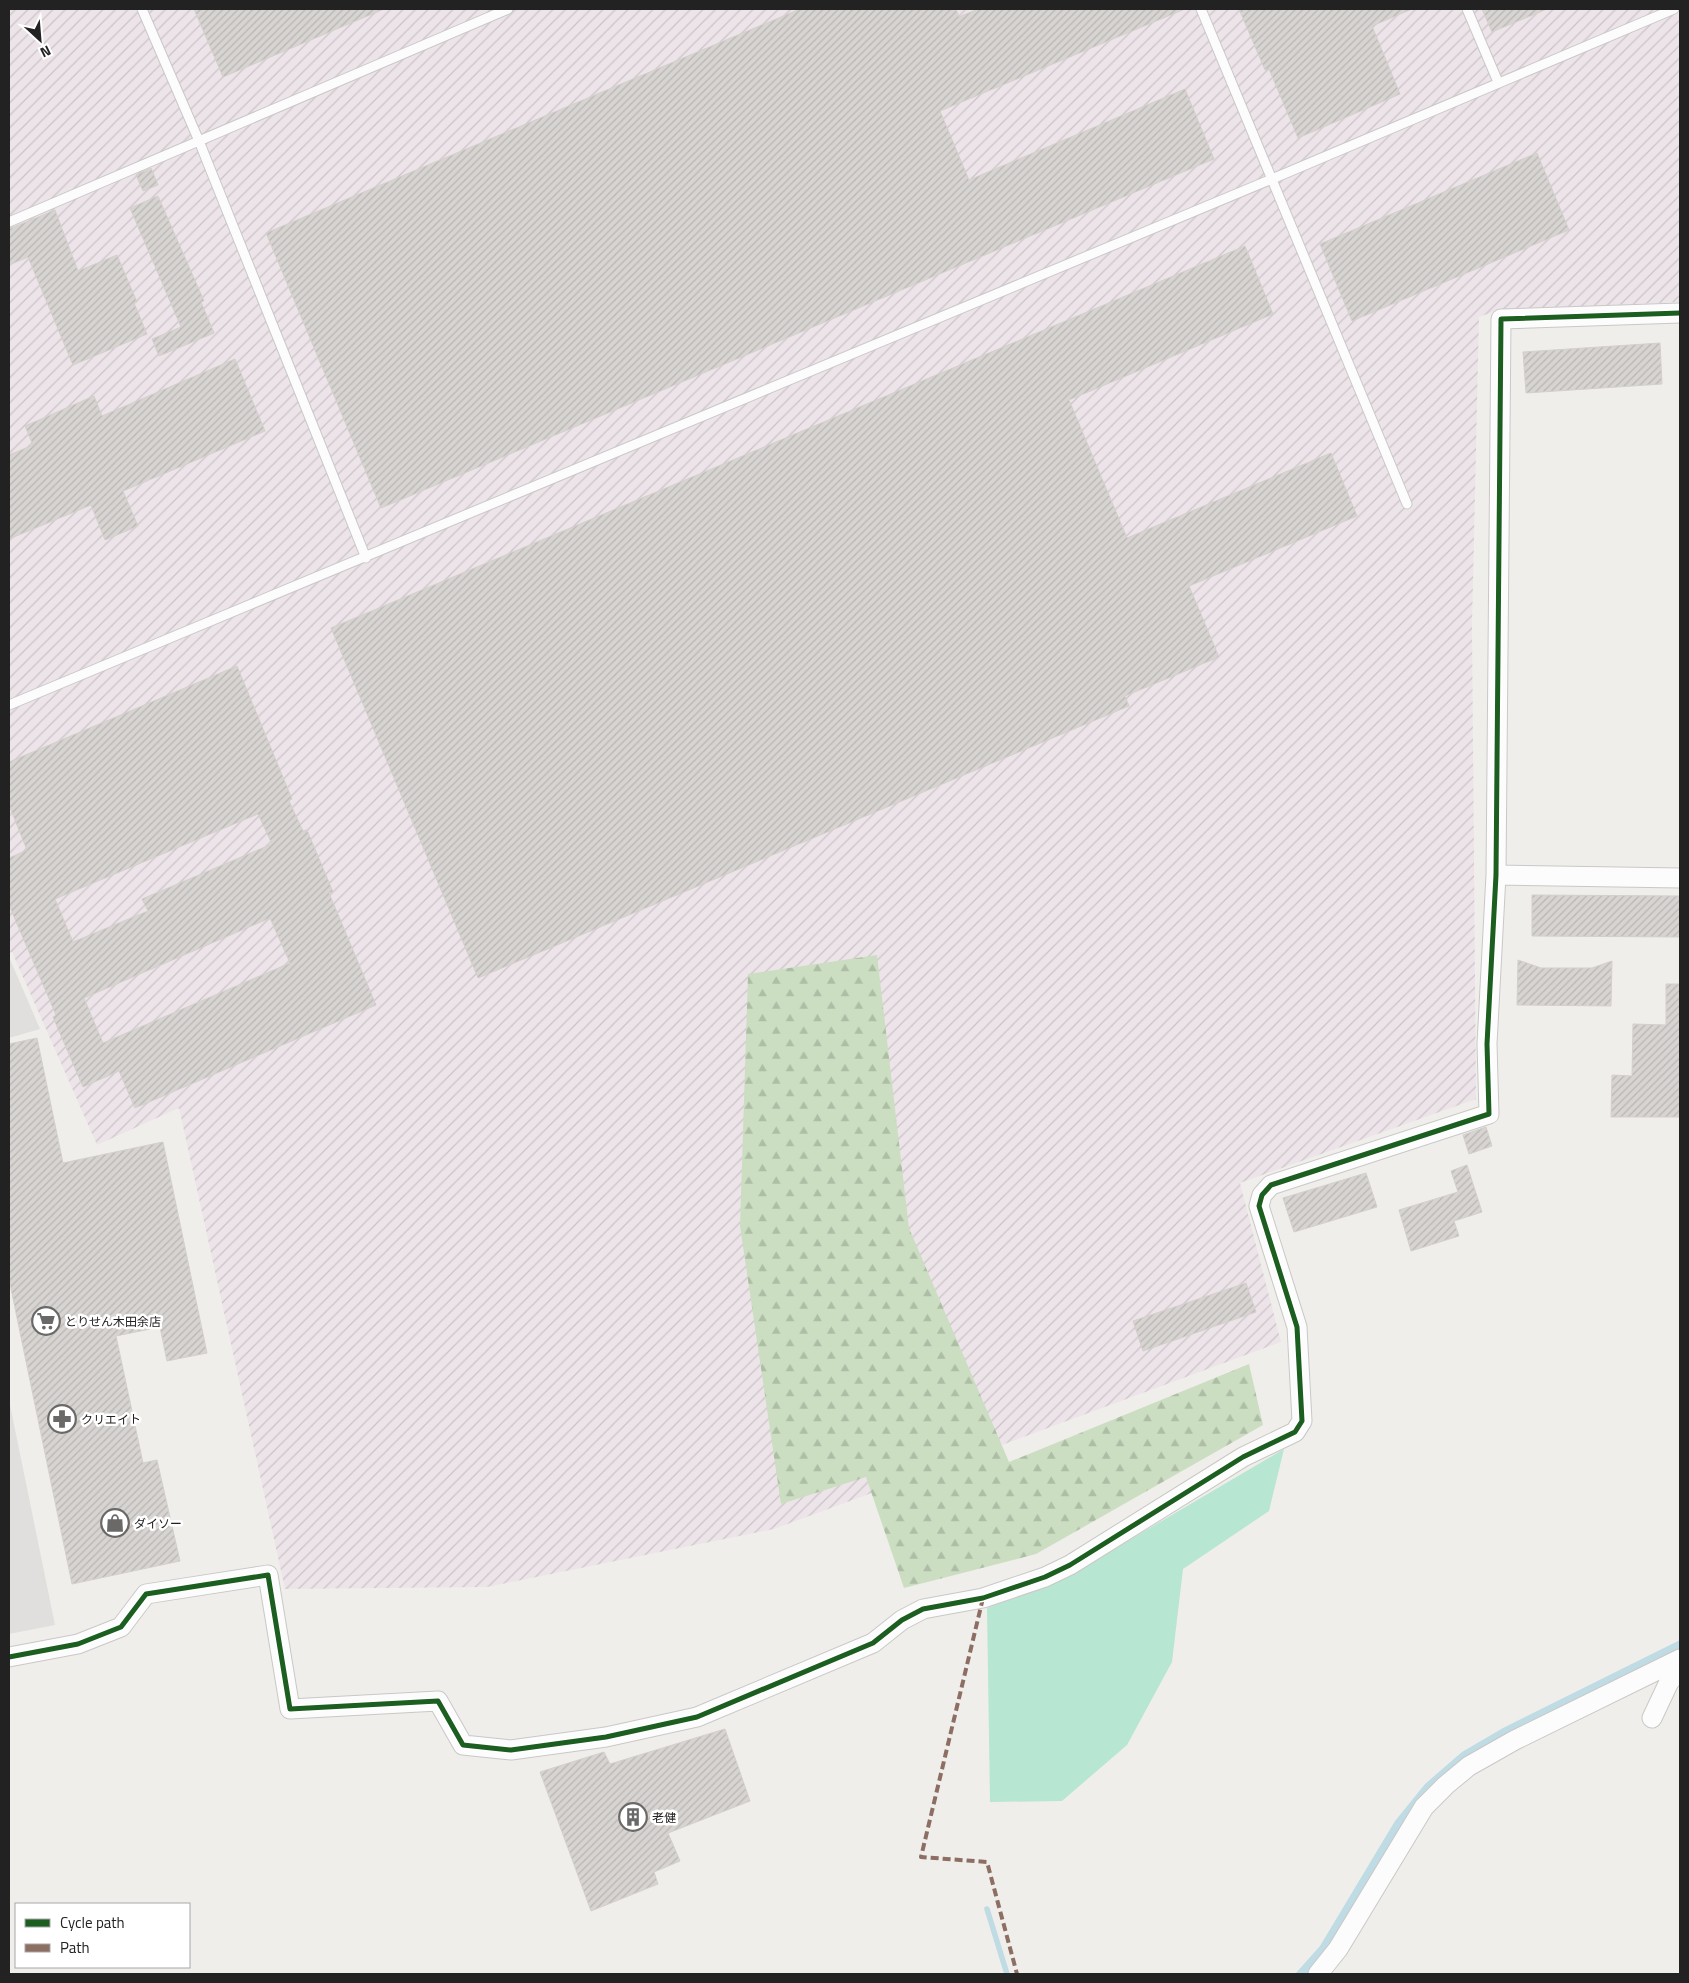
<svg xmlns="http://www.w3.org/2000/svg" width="1689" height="1983" font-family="'Titillium Web','Noto Sans JP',sans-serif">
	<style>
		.industrial { fill: url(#industrial-furrows) }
		.forest { fill: url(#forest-firs) }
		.pitch { fill: #b7e6d2 }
		.parking { fill: #e0dfde }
		.water { fill: #bfdbe3 }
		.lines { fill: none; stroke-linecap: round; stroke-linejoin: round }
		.stream { stroke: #bfdbe3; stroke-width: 5.5 }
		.building { fill: url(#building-hatch); stroke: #d3d0cc; fill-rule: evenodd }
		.lane-casing { stroke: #c9c8c7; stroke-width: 11 }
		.street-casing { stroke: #c9c8c7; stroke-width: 21 }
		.lane { stroke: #fdfcfc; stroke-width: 9 }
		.street { stroke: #fdfcfc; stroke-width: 19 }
		.quiet { stroke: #8d6e63; stroke-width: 4; stroke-dasharray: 8 4; stroke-linecap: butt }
		.cycleway-casing { stroke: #fff; stroke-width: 8 }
		.cycleway { stroke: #1b5e20; stroke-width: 5 }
		.labels { text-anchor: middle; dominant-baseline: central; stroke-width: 5; stroke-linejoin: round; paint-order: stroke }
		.poi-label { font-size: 12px; fill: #222; stroke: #fff; text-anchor: start }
	</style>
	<defs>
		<pattern id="industrial-furrows" width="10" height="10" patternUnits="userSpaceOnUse" patternTransform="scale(1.25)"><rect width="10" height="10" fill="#ede4e9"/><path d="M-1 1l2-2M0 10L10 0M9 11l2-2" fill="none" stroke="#cbc3c8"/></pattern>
		<pattern id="forest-firs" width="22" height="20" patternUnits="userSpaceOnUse" patternTransform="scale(1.25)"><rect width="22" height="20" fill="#cbdec1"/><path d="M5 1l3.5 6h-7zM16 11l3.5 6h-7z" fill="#aebea6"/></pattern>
		<pattern id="building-hatch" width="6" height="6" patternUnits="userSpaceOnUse" patternTransform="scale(1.25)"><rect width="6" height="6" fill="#d7d4d2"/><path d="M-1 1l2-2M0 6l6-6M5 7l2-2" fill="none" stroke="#b8b6b4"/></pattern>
	</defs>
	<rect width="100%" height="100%" fill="#f0eeeb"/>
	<!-- industrial -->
	<path class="industrial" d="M9 9H1680V302L1499 310 1479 317 1472 625 1476 1099 1240 1183 1281 1342 774 1529 487 1587 285 1589 179 1108 97 1145 12 952 9 953Z"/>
	<!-- forest -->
	<path class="forest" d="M877 955 909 1228 1009 1462 1249 1364 1263 1425 1036 1554 904 1588 866 1477 781 1504 740 1226 748 974Z"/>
	<!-- pitch -->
	<path class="pitch" d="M1284 1449 1269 1511 1183 1569 1172 1662 1127 1745 1062 1801 990 1802 987 1608 1075 1572Z"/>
	<!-- parking -->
	<path class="parking" d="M9 957 40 1029 9 1038Z
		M9 1400 55 1625 9 1634Z"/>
	<!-- water -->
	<path class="water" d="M1680 1640V1652L1432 1793 1330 1953 1310 1974H1295L1320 1946 1395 1821 1425 1784 1462 1752 1503 1728Z"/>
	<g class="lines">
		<!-- stream -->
		<path class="stream" d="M987 1909 1007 1974"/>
	</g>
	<!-- building -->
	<path class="building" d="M194 9H384L223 77Z
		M800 9H956L959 17 978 9H1185L940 111 969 180 1185 89 1214 159 381 508 266 233Z
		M1239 9H1412L1372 26 1400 94 1298 138 1269 69 1265 70Z
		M1482 9H1547L1492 32Z
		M1537 153 1569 230 1352 321 1320 244Z
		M151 168 158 185 143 191 136 175Z
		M158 196 204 301 201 302 214 333 159 356 152 339 181 327 130 208Z
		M55 210 78 271 117 255 137 302 134 303 147 334 73 365 28 257 9 265V229Z
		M1245 246 1273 314 1069 400 1127 538 1331 453 1357 516 1189 586 1219 657 1125 696 1129 706 478 978 331 628Z
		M1660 343 1662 384 1526 393 1523 352Z
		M235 359 265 431 123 491 138 526 105 540 91 505 9 539V455L33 445 25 426 94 396 102 416Z
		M237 666 292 799 289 801 303 831 307 830 333 892 329 893 376 1005 135 1108 119 1071 83 1087 53 1017 56 1015 9 905V858L27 850 9 805V762ZM258 814 272 844 142 899 148 911 73 942 55 899ZM270 918 290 963 103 1043 84 998Z
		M1532 895 1680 896V937L1532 936Z
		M1518 960 1541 968H1592L1612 961 1611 1006 1517 1005Z
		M1666 984H1680V1117H1611L1612 1075 1632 1076 1633 1024 1666 1025Z
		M37 1038 63 1163 163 1142 207 1353 167 1361 160 1327 116 1336 143 1463 157 1460 180 1561 72 1584 9 1279V1044Z
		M1486 1127 1492 1146 1469 1154 1463 1135Z
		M1467 1165 1482 1212 1454 1221 1459 1236 1411 1251 1399 1210 1458 1192 1451 1171Z
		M1366 1173 1377 1207 1294 1232 1283 1198Z
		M1246 1283 1256 1312 1143 1351 1133 1321Z
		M725 1729 750 1801 668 1833 680 1861 654 1872 658 1884 591 1911 540 1772 604 1752 610 1764Z"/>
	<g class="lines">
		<defs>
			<path id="lane" d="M142 9 199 141 366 558
				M1201 9 1407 504
				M1467 9 1498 82
				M9 222 508 9
				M9 705 1272 179 1674 9"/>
			<path id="street" d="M1496 875 1680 878
				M9 1657 78 1644 121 1627 146 1594 268 1575 290 1709 438 1701 463 1745 511 1750 606 1737 697 1717 873 1643 902 1620 923 1609 983 1598 1045 1577 1070 1565 1243 1457 1295 1432 1302 1421 1297 1327 1259 1206 1262 1195 1271 1185 1489 1114 1487 1044 1496 875 1501 319 1680 313
				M1652 1718 1669 1682 1680 1670
				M1318 1974 1338 1949 1424 1807 1446 1785 1469 1766 1515 1740 1680 1659"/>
		</defs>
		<!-- lane casing -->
		<use href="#lane" class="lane-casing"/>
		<!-- street casing -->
		<use href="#street" class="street-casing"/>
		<!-- lane -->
		<use href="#lane" class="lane"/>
		<!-- street -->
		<use href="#street" class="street"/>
		<!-- quiet -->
		<path class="quiet" d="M983 1598 921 1857 987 1862 1017 1974"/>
		<defs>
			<path id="cycleway" d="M9 1657 78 1644 121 1627 146 1594 268 1575 290 1709 438 1701 463 1745 511 1750 606 1737 697 1717 873 1643 902 1620 923 1609 983 1598 1045 1577 1070 1565 1243 1457 1295 1432 1302 1421 1297 1327 1259 1206 1262 1195 1271 1185 1489 1114 1487 1044 1496 875 1501 319 1680 313"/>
		</defs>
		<!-- cycleway casing -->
		<use href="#cycleway" class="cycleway-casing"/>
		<!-- cycleway -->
		<use href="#cycleway" class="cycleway"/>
	</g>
	<!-- icons -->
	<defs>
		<symbol id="supermarket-ring" viewBox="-11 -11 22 22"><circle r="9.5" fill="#fff" stroke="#6a6968" stroke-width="1.5"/><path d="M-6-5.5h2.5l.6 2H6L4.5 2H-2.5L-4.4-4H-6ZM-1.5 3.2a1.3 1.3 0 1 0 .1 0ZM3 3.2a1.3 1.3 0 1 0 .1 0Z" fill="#6a6968"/></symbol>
		<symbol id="pharmacy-ring" viewBox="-11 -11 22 22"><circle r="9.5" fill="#fff" stroke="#6a6968" stroke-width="1.5"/><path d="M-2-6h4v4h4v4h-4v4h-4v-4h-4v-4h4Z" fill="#6a6968"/></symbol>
		<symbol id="shop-ring" viewBox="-11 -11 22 22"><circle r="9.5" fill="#fff" stroke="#6a6968" stroke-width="1.5"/><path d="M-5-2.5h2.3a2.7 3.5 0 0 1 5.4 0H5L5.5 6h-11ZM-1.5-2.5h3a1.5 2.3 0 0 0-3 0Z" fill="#6a6968"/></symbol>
		<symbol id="building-ring" viewBox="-11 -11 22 22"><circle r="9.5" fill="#fff" stroke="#6a6968" stroke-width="1.5"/><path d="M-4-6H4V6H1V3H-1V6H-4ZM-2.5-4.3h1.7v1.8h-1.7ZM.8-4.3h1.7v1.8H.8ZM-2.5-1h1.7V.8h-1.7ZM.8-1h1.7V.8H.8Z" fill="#6a6968"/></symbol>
	</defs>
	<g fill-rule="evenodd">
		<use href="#supermarket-ring" x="30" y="1305" width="32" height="32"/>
		<use href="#pharmacy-ring" x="46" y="1403" width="32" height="32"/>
		<use href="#shop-ring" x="99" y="1507" width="32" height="32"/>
		<use href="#building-ring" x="617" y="1801" width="32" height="32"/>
	</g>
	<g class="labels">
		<!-- poi labels -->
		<g class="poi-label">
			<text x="65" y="1321">とりせん木田余店</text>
			<text x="81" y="1419">クリエイト</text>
			<text x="134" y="1523">ダイソー</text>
			<text x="652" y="1817">老健</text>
		</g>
	</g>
	<!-- border -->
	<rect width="1689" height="1983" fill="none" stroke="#222222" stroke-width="20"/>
	<!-- legend -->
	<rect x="15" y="1903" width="175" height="65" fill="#ffffff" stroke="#a7a7a7"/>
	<rect x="25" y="1919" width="25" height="8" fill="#1b5e20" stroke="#a7a7a7"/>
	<text x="60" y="1928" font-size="15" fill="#222222">Cycle path</text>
	<rect x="25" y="1944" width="25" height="8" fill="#8d6e63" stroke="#a7a7a7"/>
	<text x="60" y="1953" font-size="15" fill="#222222">Path</text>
	<!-- north arrow -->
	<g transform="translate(40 40) rotate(154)" stroke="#ffffff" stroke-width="4" paint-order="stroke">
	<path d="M0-4L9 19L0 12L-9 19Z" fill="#222222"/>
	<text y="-8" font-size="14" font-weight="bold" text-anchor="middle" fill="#222222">N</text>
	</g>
</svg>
